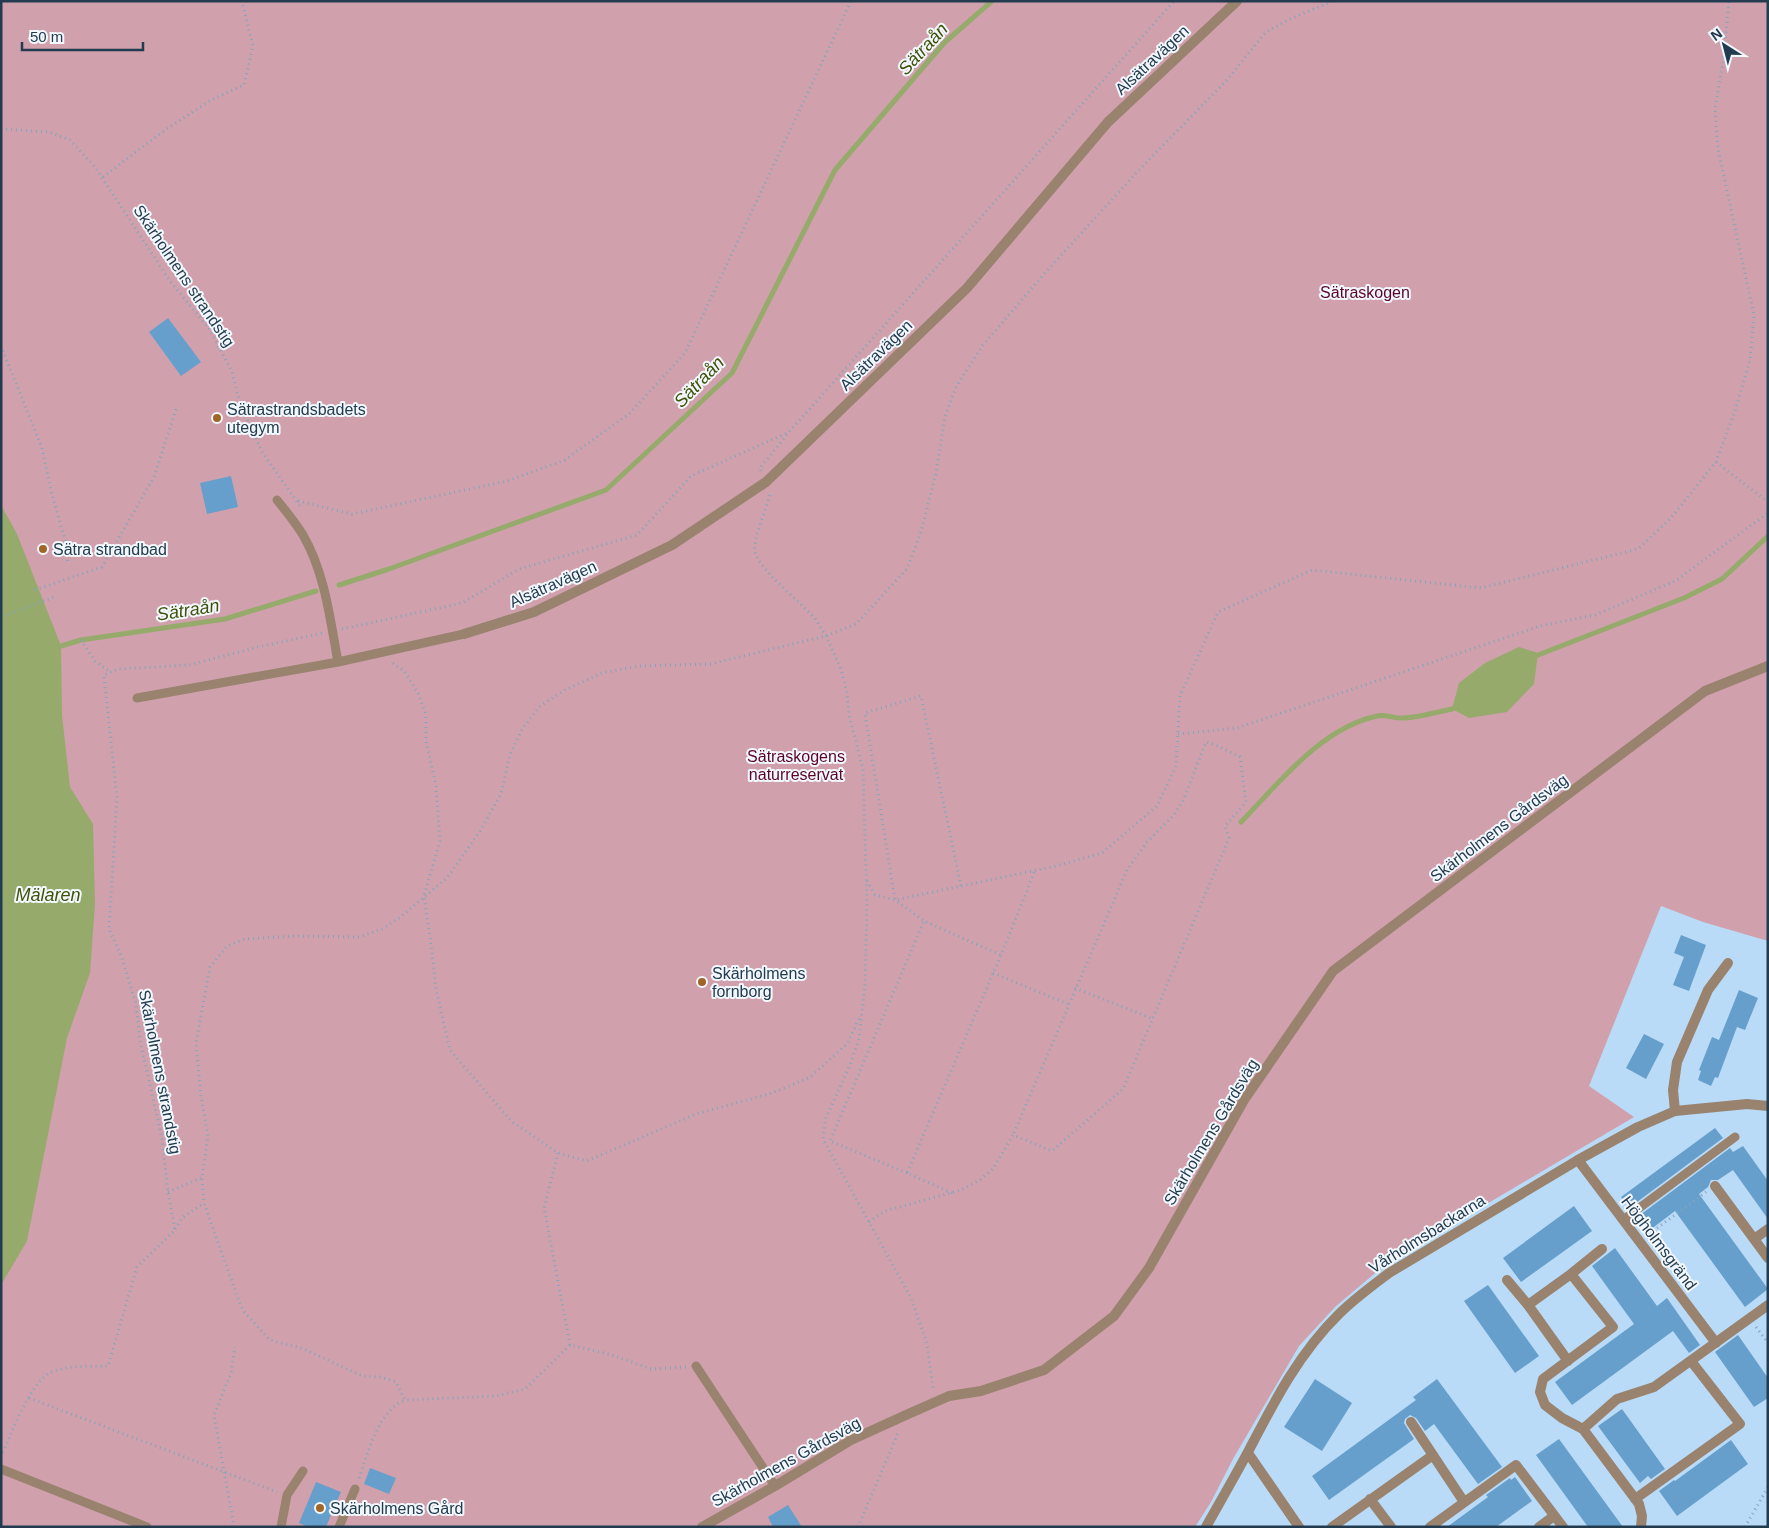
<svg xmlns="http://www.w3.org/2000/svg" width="1769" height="1528" font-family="Helvetica,sans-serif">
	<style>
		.green { fill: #d0a1ac }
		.water { fill: #95aa6b }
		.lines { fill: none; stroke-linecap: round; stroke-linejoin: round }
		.stream { stroke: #95aa6b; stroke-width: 5 }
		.building { fill: #679fcc }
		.path { stroke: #85a3bc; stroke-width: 3; stroke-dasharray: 1 4; stroke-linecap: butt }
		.service { stroke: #99836f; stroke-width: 9 }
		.minor { stroke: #99836f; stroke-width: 10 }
		.tertiary { stroke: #99836f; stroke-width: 10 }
		.poi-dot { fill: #a16527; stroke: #f2f8fd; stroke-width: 2 }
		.labels { text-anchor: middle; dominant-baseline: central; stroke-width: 4; stroke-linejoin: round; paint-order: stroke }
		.street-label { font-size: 16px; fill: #233b4e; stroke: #f2f8fd }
		.park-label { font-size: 16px; fill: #5b0429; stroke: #f2f8fd }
		.poi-label { font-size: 16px; fill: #233b4e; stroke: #f2f8fd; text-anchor: start }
		.water-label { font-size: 18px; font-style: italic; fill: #3f5108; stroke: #f2f8fd }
	</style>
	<rect width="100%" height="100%" fill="#b9dbf7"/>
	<!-- green -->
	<path class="green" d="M1 1H1768V941L1703 922 1661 906 1589 1086 1634 1117 1387 1263 1335 1307 1299 1346 1233 1459 1211 1502 1195 1527H1Z"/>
	<!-- water -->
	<path class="water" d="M1 505 17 534 61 646 62 715 70 787 93 824 95 904 90 973 67 1038 27 1241 1 1285Z
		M1519 647 1538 653 1534 684 1507 712 1469 718 1452 709 1459 683 1485 663Z"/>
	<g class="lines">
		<!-- stream -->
		<path class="stream" d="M339 585 389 569 606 490 732 373 835 170 944 43 992 1
			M61 646 81 640 225 619 316 591
			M1533 657 1684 598 1722 579 1768 536
			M1241 822C1279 783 1321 728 1377 716 1386 714 1395 719 1404 718 1420 717 1437 712 1452 709L1457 706"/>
	</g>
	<!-- building -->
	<path class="building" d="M168 318 201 362 181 376 149 332Z
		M231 476 238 507 207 514 200 483Z
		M1681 935 1706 945 1689 991 1673 985 1684 957 1674 953Z
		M1739 990 1758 998 1745 1030 1737 1027 1718 1078 1715 1077 1711 1086 1698 1080 1701 1071 1699 1070 1712 1037 1719 1040Z
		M1644 1034 1664 1044 1646 1079 1626 1068Z
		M1715 1128 1723 1138 1629 1208 1621 1197Z
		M1743 1146 1768 1181V1219L1733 1170 1718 1180H1711L1708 1187 1699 1194 1768 1289 1745 1307 1675 1211 1646 1233 1636 1218 1730 1148 1733 1152Z
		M1574 1206 1592 1231 1521 1282 1503 1258Z
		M1615 1248 1657 1306 1667 1298 1700 1345 1689 1353 1673 1331 1572 1405 1555 1382 1634 1324 1592 1266Z
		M1488 1285 1539 1356 1515 1373 1464 1301Z
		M1738 1335 1768 1378V1398L1754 1407 1715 1352Z
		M1315 1379 1352 1403 1322 1451 1284 1427Z
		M1437 1379 1502 1467 1478 1484 1434 1424 1425 1431 1416 1418 1410 1415 1405 1419 1404 1423 1414 1439 1329 1500 1312 1476 1416 1400 1413 1397Z
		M1622 1409 1665 1469 1651 1479 1648 1476 1640 1483 1598 1426Z
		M1559 1439 1623 1527H1588L1536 1455Z
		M1731 1440 1748 1464 1677 1516 1659 1491 1674 1480 1675 1481Z
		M370 1468 396 1478 389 1494 364 1484Z
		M1515 1477 1532 1501 1496 1527H1447L1488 1497 1486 1495 1510 1478 1511 1480Z
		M316 1482 341 1492 326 1527H308L299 1523Z
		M788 1505 802 1527H773L768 1517Z"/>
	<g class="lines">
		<!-- path -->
		<path class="path" d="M1 129 49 132 70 140 95 167 170 281 210 330 232 372 240 403 262 452 302 509
			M103 177 165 130 211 100 244 85 253 46 242 1
			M1 346 42 448 51 491 66 544 68 564
			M1716 462 1768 502
			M761 471 760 468 789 432
			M770 495 757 534 754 550 759 561 771 576 814 617 826 636 841 669 847 693 849 715 863 769 867 903 865 985 859 1039 850 1065 826 1118 823 1139 911 1298 927 1343 933 1389
			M298 501 352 514 507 481 565 460 630 413 685 353 851 1
			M35 590 102 567 154 477 176 409
			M1 617 54 597
			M342 629 462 603 519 569 637 535 691 476 789 432 1174 1
			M81 640 95 661 110 672
			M393 663 404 671 418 693 426 715V741L436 786 440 841 424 896 432 951 436 990 450 1050 511 1121 558 1153 587 1161 696 1114 769 1094 809 1078 847 1044 860 1016
			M1178 734 1237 728 1540 626 1595 615 1675 581 1768 513
			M867 881 875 895 895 900 924 921
			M961 886 921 696 865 713 895 900 1056 866 1102 853 1157 806 1176 766 1180 696 1218 612 1312 570 1481 588 1638 549 1670 519 1716 462 1735 411 1750 360 1754 315 1718 149 1715 109 1723 62 1729 1
			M993 973 1068 1004
			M1075 988 1153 1019
			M558 1153 544 1208 570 1345
			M907 1173 830 1141 924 921 1001 955
			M168 1192 201 1178
			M952 1193 907 1173 1001 955 1027 891 1034 872
			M869 1222 885 1211 961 1190 980 1180 993 1169 1013 1135 1052 1151 1123 1089 1229 838 1225 826 1246 802 1240 757 1216 745 1206 742 1183 801 1174 815 1147 842 1127 870 1013 1135
			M175 1229 182 1218 204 1203
			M1649 1234 1706 1192
			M1756 1327 1768 1343
			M686 1367 651 1369 612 1355 570 1345 525 1389 496 1396 405 1400 396 1382 381 1377 362 1376 304 1349 270 1340 245 1313 240 1304 204 1203 202 1178 208 1136 201 1096 196 1043 210 967 227 946 245 939 295 936 359 937 382 929 399 918 447 878 480 831 501 794 510 755 522 729 540 706 565 690 602 673 638 666 710 664 826 636 856 624 907 569 921 532 936 473 945 416 957 385 983 345 1045 273 1138 171 1226 81 1266 32 1292 18 1333 1
			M29 1398 277 1492
			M1 1457C11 1435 29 1384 50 1373 67 1364 90 1367 108 1366L137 1267 175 1230 168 1192 162 1138 140 1041 136 1004 121 955 109 929 117 798 104 675 118 669 189 665 258 647 323 633
			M359 1478C368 1453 378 1411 405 1400
			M234 1527 214 1415 231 1373 235 1347
			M858 1527 898 1433
			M1745 1527 1768 1487"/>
		<!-- service -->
		<path class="service" d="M277 500C286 511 295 522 303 535 325 573 330 619 338 662
			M137 698 338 662 464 634
			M1623 1220 1735 1137
			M696 1366 775 1486
			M1 1469 147 1527
			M281 1527 287 1495 303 1471
			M339 1527 355 1489"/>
		<!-- minor -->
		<path class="minor" d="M464 634 534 612 672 545 766 482 967 288 1108 122 1237 1
			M1675 1111 1673 1090 1677 1062 1708 990 1728 963
			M1578 1160 1716 1343
			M1715 1186 1754 1239
			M1768 1229 1754 1239 1768 1258
			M1571 1274 1602 1249
			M1507 1280 1528 1305
			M1568 1361 1528 1305 1571 1274 1613 1327 1543 1379 1540 1392 1545 1405 1562 1418 1583 1429 1639 1504 1642 1516 1641 1527
			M1411 1422 1464 1502
			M1583 1429 1617 1399 1654 1387 1768 1305
			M1248 1453 1299 1527
			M1370 1499 1391 1527
			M1635 1499 1740 1424 1691 1361
			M702 1527 775 1486 851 1440 906 1415 949 1396 981 1391 1044 1370 1114 1316 1149 1268 1244 1100 1333 971 1705 691 1768 666
			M1332 1527 1433 1455
			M1430 1527 1516 1465 1563 1527
			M1539 1527 1554 1516"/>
		<!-- tertiary -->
		<path class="tertiary" d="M1206 1527C1220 1502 1235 1476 1249 1450 1274 1402 1299 1353 1339 1314 1354 1299 1372 1286 1389 1273L1578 1160 1638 1127 1675 1111 1747 1104 1768 1106"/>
	</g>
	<!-- markers -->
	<g class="poi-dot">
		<circle cx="217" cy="418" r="5"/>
		<circle cx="43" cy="549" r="5"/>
		<circle cx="702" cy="982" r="5"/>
		<circle cx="320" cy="1508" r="5"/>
	</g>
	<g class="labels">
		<!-- street labels -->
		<g class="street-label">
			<text transform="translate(1152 60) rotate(-43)">Alsätravägen</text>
			<text transform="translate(184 276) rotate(56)">Skärholmens strandstig</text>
			<text transform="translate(876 355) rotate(-44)">Alsätravägen</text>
			<text transform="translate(553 584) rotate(-24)">Alsätravägen</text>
			<text transform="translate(1499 828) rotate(-37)">Skärholmens Gårdsväg</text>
			<text transform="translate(160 1072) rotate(79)">Skärholmens strandstig</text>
			<text transform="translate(1211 1132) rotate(-59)">Skärholmens Gårdsväg</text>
			<text transform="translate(1427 1234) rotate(-32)">Vårholmsbackarna</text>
			<text transform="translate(1659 1243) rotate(53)">Högholmsgränd</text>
			<text transform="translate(786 1462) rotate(-29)">Skärholmens Gårdsväg</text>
		</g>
		<!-- park labels -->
		<g class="park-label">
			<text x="1365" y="292">Sätraskogen</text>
			<text x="796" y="756">Sätraskogens<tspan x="796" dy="18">naturreservat</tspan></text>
		</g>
		<!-- poi labels -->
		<g class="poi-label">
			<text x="227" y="409">Sätrastrandsbadets<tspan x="227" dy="18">utegym</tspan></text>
			<text x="53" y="549">Sätra strandbad</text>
			<text x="712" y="973">Skärholmens<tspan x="712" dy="18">fornborg</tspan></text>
			<text x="330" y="1508">Skärholmens Gård</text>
		</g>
		<!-- water labels -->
		<g class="water-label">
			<text transform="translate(923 49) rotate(-47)">Sätraån</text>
			<text transform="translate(699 382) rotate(-46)">Sätraån</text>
			<text transform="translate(188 610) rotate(-9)">Sätraån</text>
			<text x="48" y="895">Mälaren</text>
		</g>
	</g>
	<!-- border -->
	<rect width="1769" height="1528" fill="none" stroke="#233b4e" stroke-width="5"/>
	<!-- north arrow -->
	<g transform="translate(1724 45) rotate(324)" stroke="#f2f8fd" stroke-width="4" paint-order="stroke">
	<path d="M0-4L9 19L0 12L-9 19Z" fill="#233b4e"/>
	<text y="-8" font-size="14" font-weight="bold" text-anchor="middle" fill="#233b4e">N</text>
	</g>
	<!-- scale -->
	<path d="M22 42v8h121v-8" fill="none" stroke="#233b4e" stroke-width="2.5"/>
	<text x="30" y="42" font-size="15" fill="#233b4e" stroke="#f2f8fd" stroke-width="4" paint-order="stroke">50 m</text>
</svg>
